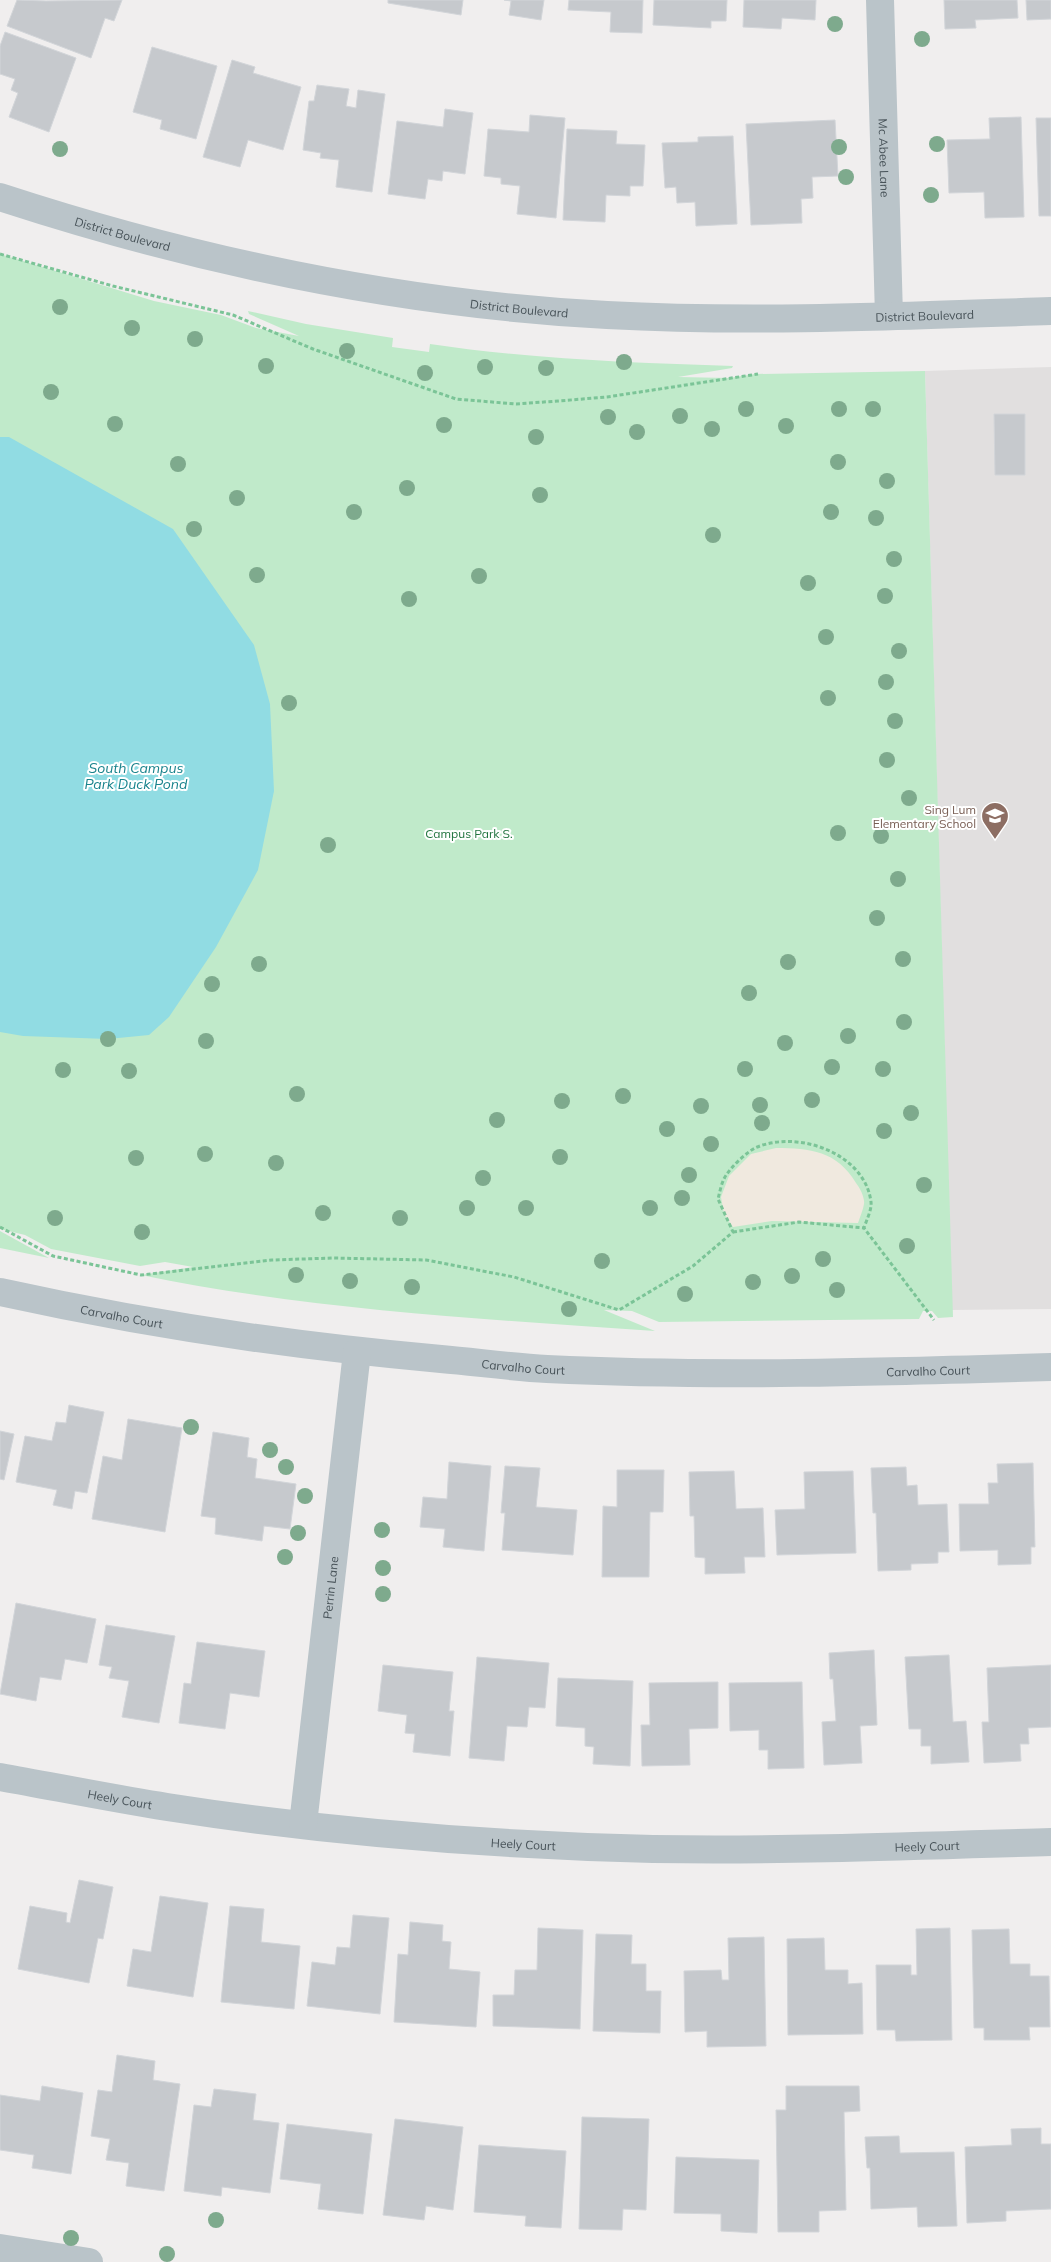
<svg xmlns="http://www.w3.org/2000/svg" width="1051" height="2262" font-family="Mulish,sans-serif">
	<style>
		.education { fill: #e1dfdf }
		.green { fill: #c0eaca }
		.sand { fill: #f0e9df }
		.water { fill: #91dce3 }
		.building { fill: #c6c9cd; stroke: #d2d5d9 }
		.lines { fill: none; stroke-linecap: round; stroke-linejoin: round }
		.path { stroke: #7bc497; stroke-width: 3; stroke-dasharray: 4 2.5; stroke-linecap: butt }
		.minor { stroke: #bac4c9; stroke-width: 28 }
		.tree { fill: #7eaa8d }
		.labels { text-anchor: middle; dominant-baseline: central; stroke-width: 4; stroke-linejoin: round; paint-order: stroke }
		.street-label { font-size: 12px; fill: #485359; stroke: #fff }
		.education-label { font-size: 12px; fill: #785e54; stroke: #fff; text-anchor: end }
		.park-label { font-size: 12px; fill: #20733e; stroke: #fff }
		.water-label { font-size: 14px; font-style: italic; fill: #19838c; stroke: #fff }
	</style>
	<rect width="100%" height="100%" fill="#f0eeee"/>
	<!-- education -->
	<path class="education" d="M1051 367V1309L952 1310 925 371Z"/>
	<!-- green -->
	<path class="green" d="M0 254 154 301 221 315 256 328 299 336 249 314 248 311 306 324 393 338 392 347 429 352 430 344C531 359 632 363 733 366L732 368 678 377 729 378 755 374 925 371 953 1317 938 1318 932 1311H923L919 1319 659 1322 632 1311 604 1310 655 1331C483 1319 310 1310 141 1275L193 1267 165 1262 140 1266 51 1249 25 1235 0 1229Z
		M0 1231 49 1258 0 1248Z"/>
	<!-- sand -->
	<path class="sand" d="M776 1148C810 1148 837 1151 856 1183 860 1188 865 1198 864 1204 863 1210 860 1217 858 1223L772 1221 733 1227 724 1214 721 1197 729 1176 751 1154Z"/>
	<!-- water -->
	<path class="water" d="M0 437H9L173 529 254 645 270 704 274 791 258 870 216 947 169 1017 149 1035 108 1039 23 1036 0 1032Z"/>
	<!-- building -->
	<path class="building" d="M17 0 46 1 122 0 114 21 105 18 91 58 7 26Z
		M388 0H463L461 15 388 3Z
		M504 0H544L541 20 509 15 511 1Z
		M569 0H643L642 33 610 32 611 12 568 10Z
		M654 0H727L726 21H711V28L653 25Z
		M744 0H816L815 20 782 18 781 29 743 27Z
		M944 0H1017L1018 18 975 20 976 28 945 29Z
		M1026 0H1051V19L1027 20Z
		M5 32 76 58 49 132 9 117 18 93 11 90 15 79 0 74V46Z
		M152 47 217 66 196 139 160 129 162 120 133 112Z
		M232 60 255 67 253 73 301 87 283 150 248 140 240 167 203 157Z
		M317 85 349 89 346 106 356 108 358 90 385 94 372 192 336 187 339 160 320 158 321 153 303 150 309 101H314Z
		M445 109 473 113 465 174 443 171 442 181 428 179 425 199 388 194 397 121 443 127Z
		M530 115 565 118 556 218 517 214 520 186 501 184V178L484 176 488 129 529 132Z
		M1021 117 1024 217 985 218 984 192 949 193 947 140 990 139 989 118Z
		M1036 118H1051V216H1039Z
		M835 120 838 176 812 177 813 198 801 199 802 223 751 225 746 124Z
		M567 129 617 131 616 144 645 145 643 186H630V196L606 195 605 222 563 220Z
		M733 136 737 224 696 226 695 202 677 203 676 187 665 188 662 143 698 142V137Z
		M994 414H1025V475H995Z
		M69 1405 104 1412 87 1493 75 1491 72 1509 53 1505 57 1490 16 1482 25 1436 52 1441 56 1422 66 1423Z
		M128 1419 182 1428 165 1532 92 1519 103 1456 122 1460Z
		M0 1431 14 1434 4 1480 0 1479Z
		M213 1432 249 1438 247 1457 257 1459 255 1478 296 1484 290 1529 264 1526 262 1541 215 1534 216 1518 201 1516Z
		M449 1462 491 1466 484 1551 443 1547 445 1529 420 1527 423 1497 447 1499Z
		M1033 1463 1035 1547H1031V1564L998 1565V1550L960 1551 959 1504H989L988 1483H998L997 1464Z
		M505 1466 540 1468 536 1507 577 1510 573 1555 502 1550 505 1513H501Z
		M906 1467 907 1486 917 1485 918 1505 947 1504 949 1552H938V1563L911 1564V1570L878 1571 876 1513H873L871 1468Z
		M617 1470H664L663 1512H650L649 1577H602L603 1506 617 1507Z
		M734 1471 736 1509 763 1508 765 1557H744L745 1573 705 1574V1558L695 1557 694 1516H690L689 1472Z
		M853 1471 856 1553 777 1555 775 1510 805 1509 804 1472Z
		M16 1603 96 1619 87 1663 65 1659 61 1680 40 1677 36 1701 0 1694Z
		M106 1625 175 1636 159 1723 122 1717 129 1681 109 1678 112 1667 99 1665Z
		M197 1642 265 1651 259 1697 230 1693 225 1729 179 1723 184 1683 191 1684Z
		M874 1650 877 1725 860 1726 862 1763 824 1765 822 1722 836 1721 833 1679H830L829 1653Z
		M949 1655 953 1722 966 1721 969 1762 931 1764V1746H921V1729H909L905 1657Z
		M477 1657 549 1663 545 1708 529 1707 527 1727 507 1726 504 1761 469 1758Z
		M383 1665 453 1672 449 1711H454L450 1756 413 1752 415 1734 405 1733 407 1715 378 1711Z
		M1051 1665V1727L1028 1728 1029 1744H1020L1021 1761 984 1763 982 1722H989L987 1668Z
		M558 1678 633 1681 630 1766 593 1764 594 1747 585 1746V1728L556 1726Z
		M718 1682V1728L689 1729 690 1765 642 1766 641 1725H650L649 1683Z
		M802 1682 804 1768 768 1769V1750H759V1730L730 1731 729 1683Z
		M79 1880 113 1887 103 1939 98 1938 89 1983 18 1969 30 1906 67 1913 66 1922 70 1923Z
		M160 1896 208 1903 193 1997 127 1986 133 1949 151 1952Z
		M230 1906 264 1909 261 1942 300 1946 294 2009 221 2002Z
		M353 1915 389 1918 380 2014 307 2006 312 1962 335 1965 337 1947 350 1948Z
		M410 1922 443 1925 442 1941 451 1942 449 1969 480 1972 476 2027 394 2022 398 1954 408 1955Z
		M538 1928 583 1930 580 2029 493 2026V1995H514L515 1970H537Z
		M950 1928 952 2040 896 2041 895 2030H877L876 1965H911V1975H917L916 1929Z
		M1009 1929 1010 1964H1030V1976H1049L1050 2027H1029L1030 2040H984V2028H974L972 1930Z
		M596 1934 632 1935 631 1964H646V1991H661L660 2033 593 2031Z
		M764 1937 766 2046 707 2047V2031L685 2032 684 1971 721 1970 722 1980H729L728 1938Z
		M824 1938 825 1970H848V1984L862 1983 863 2034 788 2035 787 1939Z
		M117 2055 155 2061 153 2080 180 2084 164 2191 126 2186 129 2163 106 2160 110 2139 91 2136 98 2090 112 2092Z
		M42 2086 83 2093 71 2174 32 2168 34 2155 0 2150V2095L40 2101Z
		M786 2086H859L860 2111 844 2112 846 2210 819 2211V2232H778L776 2110H786Z
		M214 2089 256 2094 253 2120 279 2123 270 2193 222 2187 221 2196 184 2191 194 2105 211 2107Z
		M582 2117 649 2119 646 2210 623 2209 622 2230 579 2229Z
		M395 2119 463 2127 453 2210 426 2206 424 2220 383 2215Z
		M287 2124 372 2134 363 2214 318 2209 321 2184 280 2179Z
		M1041 2128V2144H1051V2209L1006 2211V2221L967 2223 965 2147 1012 2145 1011 2129Z
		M899 2136 900 2153 954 2152 957 2226 918 2227 917 2207 871 2209 870 2168H867L865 2137Z
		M479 2145 566 2151 561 2228 525 2226 526 2216 474 2212Z
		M676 2157 759 2160 757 2233 721 2231V2214L674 2213Z"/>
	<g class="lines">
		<!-- path -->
		<path class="path" d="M0 254 113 286 233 315 313 349 456 399 516 404 558 401 607 397 758 374
			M0 1227 53 1256 141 1275 272 1260 333 1258 426 1260 514 1277 619 1310 693 1266 733 1232 718 1199C720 1191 722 1180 727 1174 732 1166 747 1152 755 1148 797 1129 865 1153 871 1202 872 1210 866 1221 864 1228L934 1320
			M733 1232 799 1222 864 1228"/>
		<!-- minor -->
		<g class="minor">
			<path id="s1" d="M880 0 889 316"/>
			<path id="s2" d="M0 197C196 261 401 304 607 315 755 323 903 316 1051 311"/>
			<path id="s3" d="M0 1292C145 1324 292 1346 441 1359 476 1362 511 1367 547 1369 715 1377 883 1372 1051 1367"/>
			<path id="s4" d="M0 1777C56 1787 111 1798 167 1807 327 1832 491 1845 653 1849 786 1851 918 1846 1051 1842"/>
			<path id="s5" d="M303 1824 357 1352"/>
			<path d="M0 2248 89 2262"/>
		</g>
	</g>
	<!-- trees -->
	<g class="tree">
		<circle cx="835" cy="24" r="8"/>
		<circle cx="922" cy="39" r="8"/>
		<circle cx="937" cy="144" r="8"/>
		<circle cx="839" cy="147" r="8"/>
		<circle cx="60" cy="149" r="8"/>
		<circle cx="846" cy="177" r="8"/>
		<circle cx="931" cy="195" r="8"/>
		<circle cx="60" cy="307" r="8"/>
		<circle cx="132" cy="328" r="8"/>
		<circle cx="195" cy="339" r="8"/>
		<circle cx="347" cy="351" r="8"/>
		<circle cx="624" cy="362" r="8"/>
		<circle cx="266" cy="366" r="8"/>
		<circle cx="485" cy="367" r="8"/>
		<circle cx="546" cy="368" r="8"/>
		<circle cx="425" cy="373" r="8"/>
		<circle cx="51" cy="392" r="8"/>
		<circle cx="746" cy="409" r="8"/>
		<circle cx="839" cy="409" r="8"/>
		<circle cx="873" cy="409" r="8"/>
		<circle cx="680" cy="416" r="8"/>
		<circle cx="608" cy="417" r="8"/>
		<circle cx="115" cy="424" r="8"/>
		<circle cx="444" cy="425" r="8"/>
		<circle cx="786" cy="426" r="8"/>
		<circle cx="712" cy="429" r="8"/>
		<circle cx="637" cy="432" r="8"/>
		<circle cx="536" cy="437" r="8"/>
		<circle cx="838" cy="462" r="8"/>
		<circle cx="178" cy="464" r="8"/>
		<circle cx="887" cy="481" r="8"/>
		<circle cx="407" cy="488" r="8"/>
		<circle cx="540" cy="495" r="8"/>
		<circle cx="237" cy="498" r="8"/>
		<circle cx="354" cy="512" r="8"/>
		<circle cx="831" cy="512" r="8"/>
		<circle cx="876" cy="518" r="8"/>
		<circle cx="194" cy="529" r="8"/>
		<circle cx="713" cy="535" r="8"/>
		<circle cx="894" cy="559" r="8"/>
		<circle cx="257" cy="575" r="8"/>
		<circle cx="479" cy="576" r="8"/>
		<circle cx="808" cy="583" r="8"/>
		<circle cx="885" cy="596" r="8"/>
		<circle cx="409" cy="599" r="8"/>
		<circle cx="826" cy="637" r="8"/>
		<circle cx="899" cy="651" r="8"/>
		<circle cx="886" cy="682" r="8"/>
		<circle cx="828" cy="698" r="8"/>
		<circle cx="289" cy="703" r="8"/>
		<circle cx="895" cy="721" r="8"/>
		<circle cx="887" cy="760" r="8"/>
		<circle cx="909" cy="798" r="8"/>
		<circle cx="838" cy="833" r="8"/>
		<circle cx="881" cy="836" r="8"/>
		<circle cx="328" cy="845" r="8"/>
		<circle cx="898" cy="879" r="8"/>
		<circle cx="877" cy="918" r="8"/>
		<circle cx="903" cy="959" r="8"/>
		<circle cx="788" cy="962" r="8"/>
		<circle cx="259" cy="964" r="8"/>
		<circle cx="212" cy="984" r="8"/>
		<circle cx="749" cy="993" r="8"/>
		<circle cx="904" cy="1022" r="8"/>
		<circle cx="848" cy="1036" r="8"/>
		<circle cx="108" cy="1039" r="8"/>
		<circle cx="206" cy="1041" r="8"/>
		<circle cx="785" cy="1043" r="8"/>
		<circle cx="832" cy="1067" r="8"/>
		<circle cx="745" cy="1069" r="8"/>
		<circle cx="883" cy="1069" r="8"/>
		<circle cx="63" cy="1070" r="8"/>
		<circle cx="129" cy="1071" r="8"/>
		<circle cx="297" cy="1094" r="8"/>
		<circle cx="623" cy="1096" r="8"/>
		<circle cx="812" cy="1100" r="8"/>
		<circle cx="562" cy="1101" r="8"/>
		<circle cx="760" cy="1105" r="8"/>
		<circle cx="701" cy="1106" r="8"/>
		<circle cx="911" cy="1113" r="8"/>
		<circle cx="497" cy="1120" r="8"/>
		<circle cx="762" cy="1123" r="8"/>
		<circle cx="667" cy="1129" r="8"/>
		<circle cx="884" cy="1131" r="8"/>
		<circle cx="711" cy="1144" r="8"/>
		<circle cx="205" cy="1154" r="8"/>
		<circle cx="560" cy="1157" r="8"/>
		<circle cx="136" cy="1158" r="8"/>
		<circle cx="276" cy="1163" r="8"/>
		<circle cx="689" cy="1175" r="8"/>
		<circle cx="483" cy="1178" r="8"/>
		<circle cx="924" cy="1185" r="8"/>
		<circle cx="682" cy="1198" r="8"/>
		<circle cx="467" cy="1208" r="8"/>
		<circle cx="526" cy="1208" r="8"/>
		<circle cx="650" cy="1208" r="8"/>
		<circle cx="323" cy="1213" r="8"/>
		<circle cx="55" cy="1218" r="8"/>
		<circle cx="400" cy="1218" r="8"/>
		<circle cx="142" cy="1232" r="8"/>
		<circle cx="907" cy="1246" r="8"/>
		<circle cx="823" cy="1259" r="8"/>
		<circle cx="602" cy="1261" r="8"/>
		<circle cx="296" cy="1275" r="8"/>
		<circle cx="792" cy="1276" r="8"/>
		<circle cx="350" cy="1281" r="8"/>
		<circle cx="753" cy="1282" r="8"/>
		<circle cx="412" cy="1287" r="8"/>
		<circle cx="837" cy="1290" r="8"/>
		<circle cx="685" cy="1294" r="8"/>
		<circle cx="569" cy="1309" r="8"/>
		<circle cx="191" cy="1427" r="8"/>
		<circle cx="270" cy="1450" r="8"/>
		<circle cx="286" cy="1467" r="8"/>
		<circle cx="305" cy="1496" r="8"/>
		<circle cx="382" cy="1530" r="8"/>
		<circle cx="298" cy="1533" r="8"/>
		<circle cx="285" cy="1557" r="8"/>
		<circle cx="383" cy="1568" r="8"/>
		<circle cx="383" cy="1594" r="8"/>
		<circle cx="216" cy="2220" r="8"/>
		<circle cx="71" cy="2238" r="8"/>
		<circle cx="167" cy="2254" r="8"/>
	</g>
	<!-- icons -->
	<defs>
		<symbol id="school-pin" viewBox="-11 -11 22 30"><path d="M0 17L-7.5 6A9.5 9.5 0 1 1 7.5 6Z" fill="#8d6e63" stroke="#fff"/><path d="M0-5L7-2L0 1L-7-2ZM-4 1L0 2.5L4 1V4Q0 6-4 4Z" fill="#fff"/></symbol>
	</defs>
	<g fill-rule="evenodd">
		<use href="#school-pin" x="979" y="800" width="32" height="43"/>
	</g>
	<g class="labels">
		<!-- street labels -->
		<g class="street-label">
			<text stroke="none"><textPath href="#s1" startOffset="158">Mc Abee Lane</textPath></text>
			<text stroke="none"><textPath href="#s2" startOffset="128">District Boulevard</textPath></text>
			<text stroke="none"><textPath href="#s2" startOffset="532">District Boulevard</textPath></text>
			<text stroke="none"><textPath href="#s2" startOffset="938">District Boulevard</textPath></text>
			<text stroke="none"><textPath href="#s3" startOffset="124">Carvalho Court</textPath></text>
			<text stroke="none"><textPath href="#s3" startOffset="529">Carvalho Court</textPath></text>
			<text stroke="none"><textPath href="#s3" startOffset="934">Carvalho Court</textPath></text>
			<text stroke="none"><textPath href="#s5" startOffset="238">Perrin Lane</textPath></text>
			<text stroke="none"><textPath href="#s4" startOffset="122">Heely Court</textPath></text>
			<text stroke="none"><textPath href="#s4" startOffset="528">Heely Court</textPath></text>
			<text stroke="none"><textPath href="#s4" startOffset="932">Heely Court</textPath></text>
		</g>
		<!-- education labels -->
		<g class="education-label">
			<text x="976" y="809">Sing Lum<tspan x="976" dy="14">Elementary School</tspan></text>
		</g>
		<!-- park labels -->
		<g class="park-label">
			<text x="469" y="833">Campus Park S.</text>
		</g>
		<!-- water labels -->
		<g class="water-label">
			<text x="136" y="768">South Campus<tspan x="136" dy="16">Park Duck Pond</tspan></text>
		</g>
	</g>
</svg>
